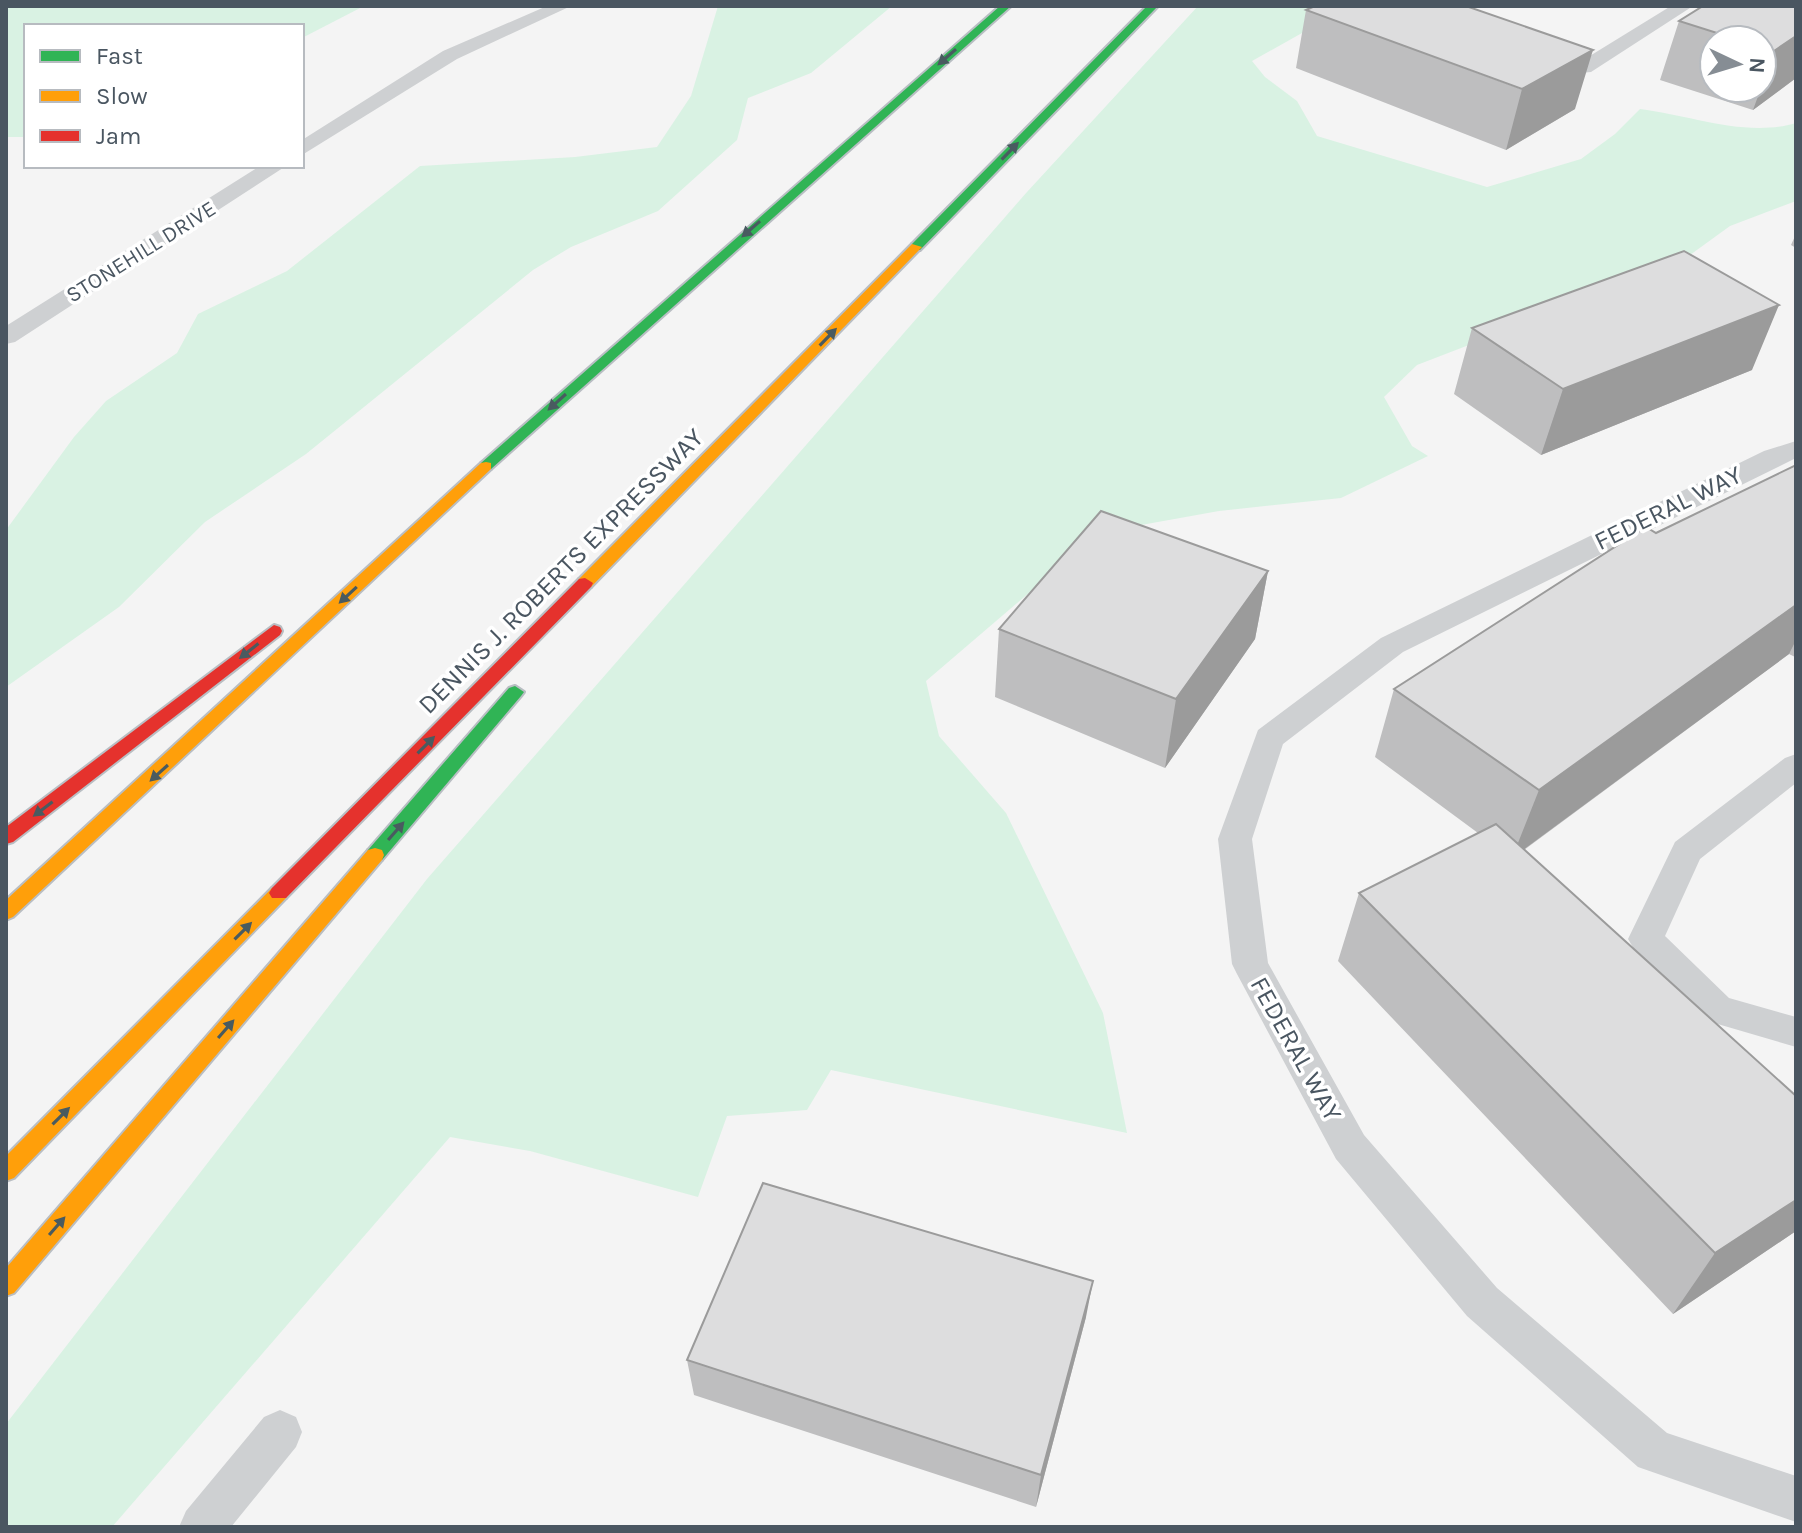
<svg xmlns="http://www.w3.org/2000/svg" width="1802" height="1533" font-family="Karla,sans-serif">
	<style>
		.green { fill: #d9f2e3 }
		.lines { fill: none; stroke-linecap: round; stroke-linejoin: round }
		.fast-casing { stroke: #b9bec3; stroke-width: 4 }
		.slow-casing { stroke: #b9bec3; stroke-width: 4 }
		.jam-casing { stroke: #b9bec3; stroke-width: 4 }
		.lane { fill: #ced0d2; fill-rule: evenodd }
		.fast { fill: #30b455; fill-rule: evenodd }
		.slow { fill: #ff9f0a; fill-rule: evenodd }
		.jam { fill: #e5322d; fill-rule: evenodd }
		.wall { fill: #bebebf; fill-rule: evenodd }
		.shaded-wall { fill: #9b9b9b }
		.building { fill: #ddddde; stroke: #9b9b9b; stroke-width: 2 }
		.oneway { fill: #495b60 }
		.labels { text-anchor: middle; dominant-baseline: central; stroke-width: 7; stroke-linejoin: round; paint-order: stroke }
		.far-street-label { font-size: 22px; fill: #4a5661; stroke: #fff }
		.street-label { font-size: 26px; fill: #4a5661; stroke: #fff }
	</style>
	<rect width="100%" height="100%" fill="#f4f4f4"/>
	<!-- green -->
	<path class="green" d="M6 6H364L302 38V26H26V137H6Z
		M718 6H892L811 73 748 98 737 140 658 211 571 247 533 270 306 454 205 522 119 607 6 687V530L74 437 106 401 177 353 198 314 287 271 420 166 575 157 657 147 691 96Z
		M1198 6H1350L1252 61 1265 77 1297 101 1317 136 1487 187 1581 159 1615 134 1640 109C1690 115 1746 138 1796 123V201L1730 226 1650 284 1560 310 1417 365 1384 397 1412 446 1428 456 1341 498 1219 511 1119 529 1030 592 926 681 939 736 1006 813 1103 1013 1127 1133 831 1070 807 1110 727 1116 698 1197 530 1151 450 1137 112 1527H6V1424L427 879 1027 192Z"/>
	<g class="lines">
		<defs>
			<path id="fast" d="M1000 6H1011L491 469H481V463Z
				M1147 6H1158L920 250H912V244Z
				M515 686 524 692 521 696 382 860H368L366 855 368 850 509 688Z"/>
			<path id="slow" d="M912 244 922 247 591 587H579L577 583 579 579Z
				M486 462 491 463V469L13 917 6 920V900L481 463Z
				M375 848 382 850 384 855 382 860 14 1293 6 1296V1268L368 850Z
				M279 886 286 888 289 893 286 898 14 1178 6 1181V1156L272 888Z"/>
			<path id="jam" d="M585 578 593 583 591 587 286 898H272L269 893 272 888 579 579Z
				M274 625 280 627 282 631 280 635 13 842 6 844V827Z"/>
		</defs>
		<!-- fast casing -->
		<use href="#fast" class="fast-casing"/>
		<!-- slow casing -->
		<use href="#slow" class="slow-casing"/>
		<!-- jam casing -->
		<use href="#jam" class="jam-casing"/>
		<!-- lane -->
		<path class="lane" d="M547 6H571L457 59 302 155V140L443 51Z
			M1671 6H1693L1591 72 1561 75 1536 64 1546 58 1563 63 1580 62Z
			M260 166H286L15 342 6 344V326Z
			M1796 441V458L1403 652 1283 744 1252 839 1268 963 1364 1135 1497 1288 1667 1433 1796 1476V1522L1638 1467 1467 1316 1336 1159 1237 974 1232 964 1218 839 1258 730 1381 638 1764 451Z
			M1796 754V783L1700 859 1665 936 1729 998 1796 1017V1047L1704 1020 1634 949 1628 939 1675 842 1785 758Z
			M280 1410 296 1417 302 1432 296 1447 231 1527H179L186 1511 264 1417Z"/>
		<!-- fast -->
		<use href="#fast" class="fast"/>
		<!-- slow -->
		<use href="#slow" class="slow"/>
		<!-- jam -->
		<use href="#jam" class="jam"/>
	</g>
	<!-- wall -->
	<path class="wall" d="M1703 6H1796V78L1753 110 1660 80 1679 21ZM1714 40H1762V88H1714Z
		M1306 10 1575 109 1506 150 1296 68Z
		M1796 234V248L1791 245Z
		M1472 328 1752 370 1541 455 1454 394Z
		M1796 465V657H1795L1789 654 1524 850 1796 1096V1231L1673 1314 1338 961 1359 893 1478 833 1375 757 1394 689 1656 533Z
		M1268 571 1255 639 1165 768 995 697 999 629Z
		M1086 1317 1036 1507 694 1395 687 1360Z"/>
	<!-- shaded-wall -->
	<path class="shaded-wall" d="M1796 36V78L1753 110 1761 88H1762V84L1774 51Z
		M1593 50 1575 109 1506 150 1522 89Z
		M1779 305 1752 370 1541 455 1563 389Z
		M1268 571 1255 639 1165 768 1176 699Z
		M1796 605V640L1789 654 1512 858 1539 790Z
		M1796 1200V1231L1673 1314 1715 1253Z
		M1093 1281 1086 1317 1036 1507 1041 1475Z"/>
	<!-- building -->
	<path class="building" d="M1315 6H1466L1593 50 1522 89 1306 10Z
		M1703 6H1796V36L1774 51 1762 47V40H1739L1679 21Z
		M1684 251 1779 305 1563 389 1472 328Z
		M1796 465V605L1539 790 1394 689 1646 527 1656 533Z
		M1101 511 1268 571 1176 699 999 629Z
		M1496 824 1796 1096V1200L1715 1253 1359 893Z
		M763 1183 1093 1281 1041 1475 687 1360Z"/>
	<!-- one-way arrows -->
	<defs><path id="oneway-solid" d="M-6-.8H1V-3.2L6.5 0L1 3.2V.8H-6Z" transform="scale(2)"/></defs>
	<g class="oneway">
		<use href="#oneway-solid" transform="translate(947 57) rotate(139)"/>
		<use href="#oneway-solid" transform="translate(1010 151) rotate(-46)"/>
		<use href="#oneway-solid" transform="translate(751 229) rotate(139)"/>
		<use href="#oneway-solid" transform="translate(828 337) rotate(-46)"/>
		<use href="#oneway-solid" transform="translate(557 402) rotate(138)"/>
		<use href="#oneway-solid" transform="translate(348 595) rotate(137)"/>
		<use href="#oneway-solid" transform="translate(249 651) rotate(142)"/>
		<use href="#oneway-solid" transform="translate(426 745) rotate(-45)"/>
		<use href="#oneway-solid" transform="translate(159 773) rotate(138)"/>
		<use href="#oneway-solid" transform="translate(43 809) rotate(143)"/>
		<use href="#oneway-solid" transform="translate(396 831) rotate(-49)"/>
		<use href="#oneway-solid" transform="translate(243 931) rotate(-45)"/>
		<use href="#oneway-solid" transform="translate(226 1029) rotate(-49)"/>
		<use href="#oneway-solid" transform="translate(61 1116) rotate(-45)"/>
		<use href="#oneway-solid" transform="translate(57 1226) rotate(-49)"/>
	</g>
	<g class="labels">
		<!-- far-street labels -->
		<g class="far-street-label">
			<text transform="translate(141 252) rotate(-32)">STONEHILL DRIVE</text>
		</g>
		<!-- street labels -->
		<g class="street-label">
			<text transform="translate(1668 508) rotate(-26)">FEDERAL WAY</text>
			<text transform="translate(561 571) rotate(-45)">DENNIS J. ROBERTS EXPRESSWAY</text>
			<text transform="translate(1296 1049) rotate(61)">FEDERAL WAY</text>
		</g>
	</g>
	<!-- border -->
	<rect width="1802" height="1533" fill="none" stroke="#4a5661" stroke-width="16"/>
	<!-- legend -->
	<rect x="24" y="24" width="280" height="144" fill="#ffffff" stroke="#b7bbc0" stroke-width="2"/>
	<rect x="40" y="50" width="40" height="12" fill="#30b455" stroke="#b7bbc0" stroke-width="2"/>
	<text x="96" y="64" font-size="24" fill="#4a5661">Fast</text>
	<rect x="40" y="90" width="40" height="12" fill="#ff9f0a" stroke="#b7bbc0" stroke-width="2"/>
	<text x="96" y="104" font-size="24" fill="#4a5661">Slow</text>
	<rect x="40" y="130" width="40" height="12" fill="#e5322d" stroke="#b7bbc0" stroke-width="2"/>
	<text x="96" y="144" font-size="24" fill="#4a5661">Jam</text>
	<!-- north arrow -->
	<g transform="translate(1738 64) rotate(94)"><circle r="38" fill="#ffffff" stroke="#b7bbc0" stroke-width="2"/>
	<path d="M0-6L14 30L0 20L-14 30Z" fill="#868d94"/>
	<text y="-12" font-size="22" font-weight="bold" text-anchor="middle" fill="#4a5661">N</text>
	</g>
</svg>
